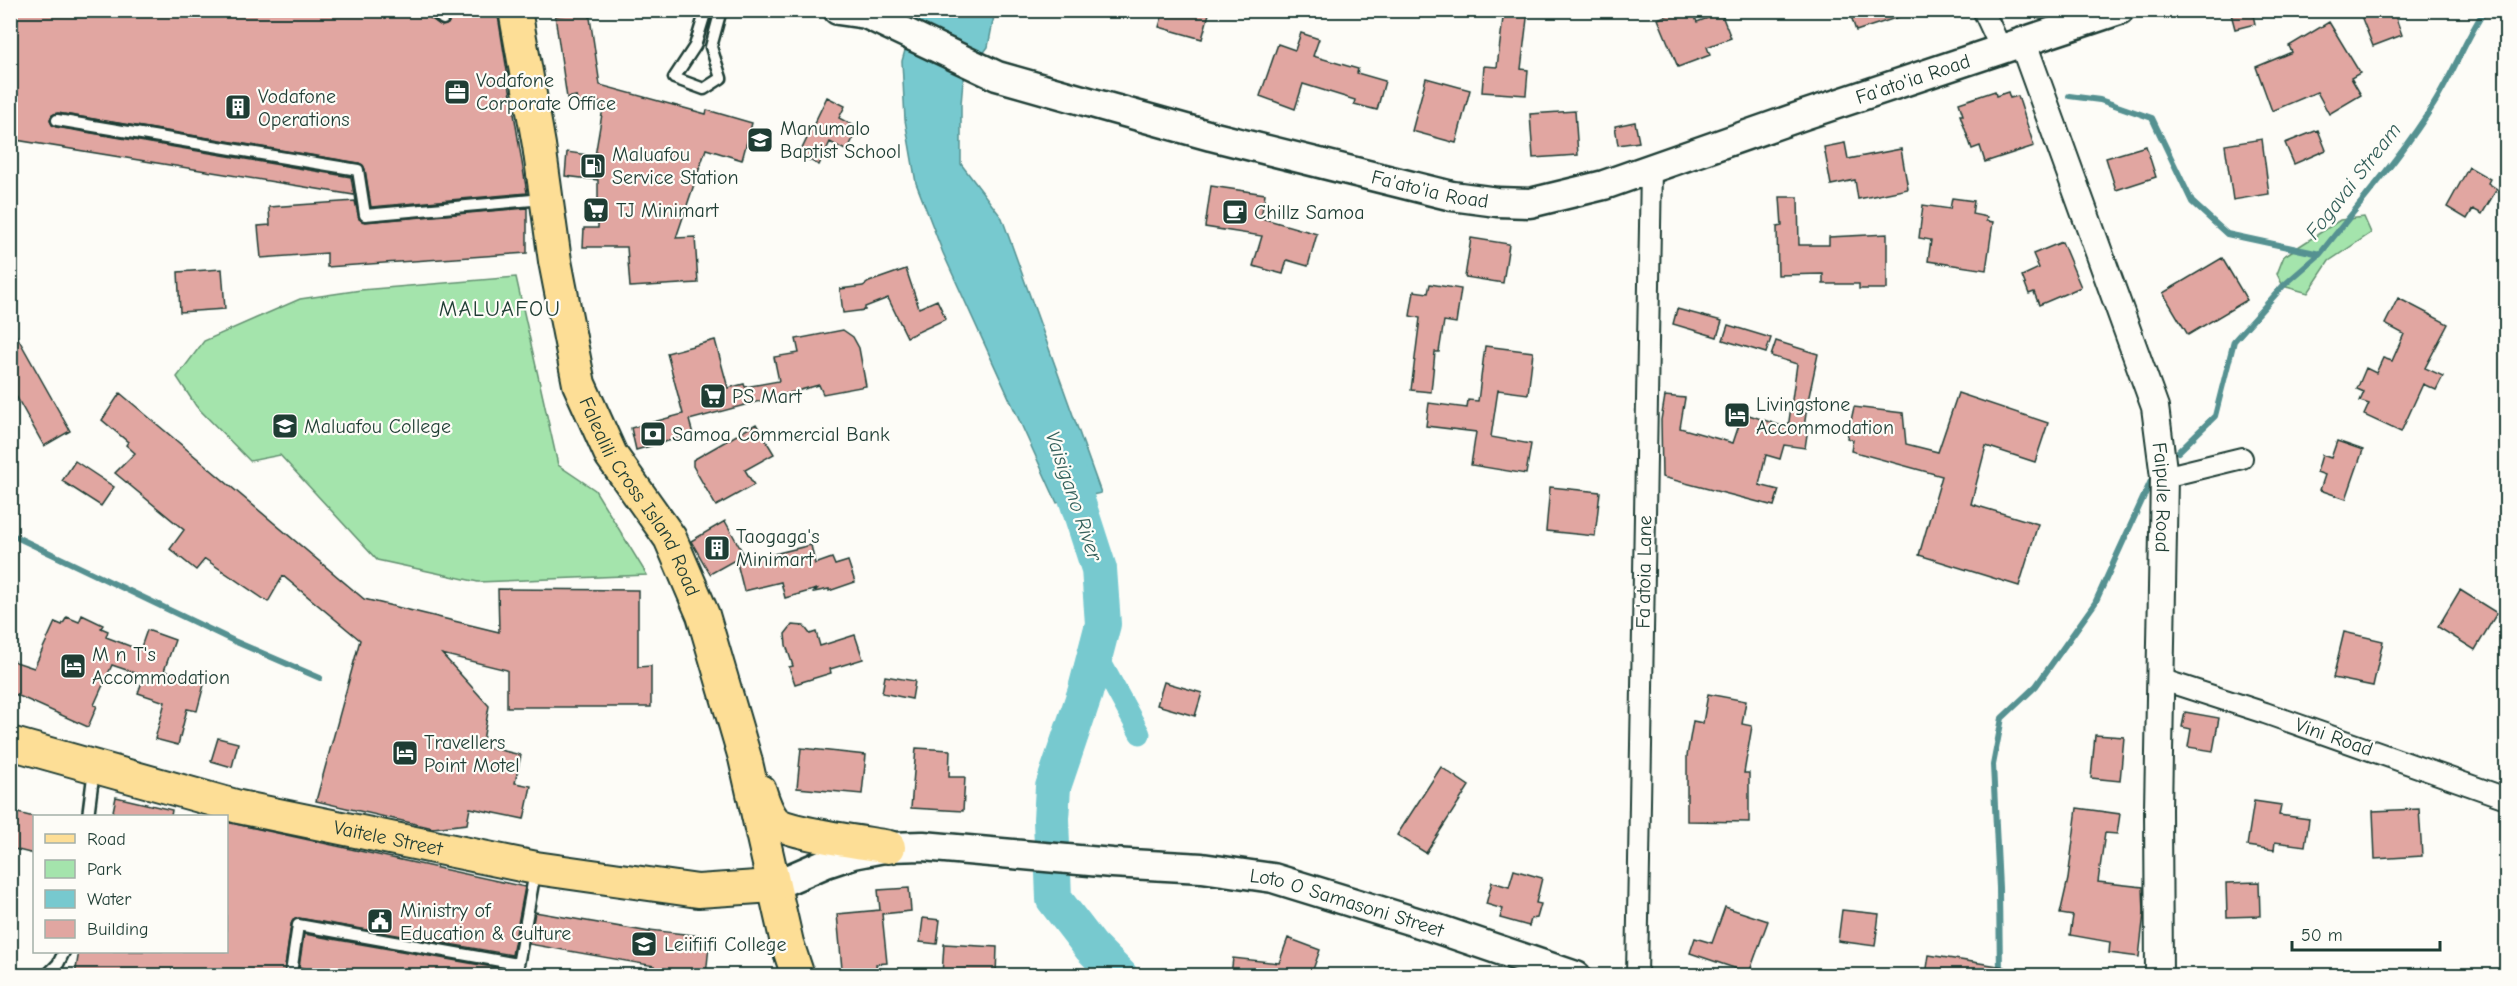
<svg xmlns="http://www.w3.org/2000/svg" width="2517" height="986" font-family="'Comic Neue',sans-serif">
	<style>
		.green { fill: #a4e4ac; stroke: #629070; stroke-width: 1.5 }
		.water { fill: #77c9cf; stroke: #549191; stroke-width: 1.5 }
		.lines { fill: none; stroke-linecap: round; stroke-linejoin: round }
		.stream { stroke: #549191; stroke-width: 6 }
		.canal { stroke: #77c9cf; stroke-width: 21 }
		.river { stroke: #77c9cf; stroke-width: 36 }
		.building { fill: #e1a6a1; stroke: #1f3d34; stroke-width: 1.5 }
		.service-casing { stroke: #1f3d34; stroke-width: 15 }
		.minor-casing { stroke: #1f3d34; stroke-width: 24 }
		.tertiary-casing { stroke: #1f3d34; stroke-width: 30 }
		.secondary-casing { stroke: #1f3d34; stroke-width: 33 }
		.primary-casing { stroke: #1f3d34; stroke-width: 36 }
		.service { stroke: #fdfcf7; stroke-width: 10 }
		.minor { stroke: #fdfcf7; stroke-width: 20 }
		.tertiary { stroke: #fdfcf7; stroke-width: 26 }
		.secondary { stroke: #fdfcf7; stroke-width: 28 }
		.primary { stroke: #fdde96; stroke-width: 32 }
		.labels { text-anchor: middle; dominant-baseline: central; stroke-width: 4.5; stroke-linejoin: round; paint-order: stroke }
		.poi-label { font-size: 20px; fill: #1f3d34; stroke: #fdfcf7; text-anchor: start }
		.street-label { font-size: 20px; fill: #1f3d34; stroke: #fdfcf7 }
		.water-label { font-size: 21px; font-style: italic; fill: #35605b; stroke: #fdfcf7 }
		.quarter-label { font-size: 22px; letter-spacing: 1.5px; fill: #1f3d34; stroke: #fdfcf7 }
	</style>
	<rect width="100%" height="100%" fill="#fdfcf7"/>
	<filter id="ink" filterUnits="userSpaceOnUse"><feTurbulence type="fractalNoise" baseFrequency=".0167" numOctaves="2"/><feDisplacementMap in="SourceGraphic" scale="12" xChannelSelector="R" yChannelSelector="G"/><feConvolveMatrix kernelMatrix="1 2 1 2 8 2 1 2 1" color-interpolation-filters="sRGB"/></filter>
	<g filter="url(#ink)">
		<!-- green -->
		<path class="green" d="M2364 217 2371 233 2329 261 2308 293 2283 286 2277 274 2284 256 2295 249 2340 220Z
			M516 277 558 465 595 490 647 575 478 582 377 560 280 455 250 461 196 406 177 377 204 341 300 299 361 290Z"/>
		<!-- water -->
		<path class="water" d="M916 11H995L988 47 963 81 961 104V164L1002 218 1101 493 1057 503 943 253 916 183 905 120 902 61Z"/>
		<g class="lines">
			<!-- stream -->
			<path class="stream" d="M2069 96 2100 100 2152 118 2192 202 2227 234 2320 254C2358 205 2401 157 2434 104 2453 74 2465 40 2485 10
				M2178 452 2215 416 2234 341 2283 286 2320 254
				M10 534 234 641 320 678
				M2000 976 1999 888 1993 765 2002 718 2036 686 2095 603 2155 472"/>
			<!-- canal -->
			<path class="canal" d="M1096 653 1140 734"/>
			<!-- river -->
			<path class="river" d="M1061 451 1099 569 1103 624 1085 693 1053 787 1051 819 1054 899 1091 947 1120 976"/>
		</g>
		<!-- building -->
		<path class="building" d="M10 10H425L427 16 442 26 448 24 450 20 444 10H497L527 193 371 207 365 169 359 163 58 113 52 115 50 119 52 125 56 127 351 177 354 195 10 139Z
			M1164 10H1210L1202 39 1159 27Z
			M1504 10H1528L1521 69 1528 70 1526 95 1482 92 1484 66 1497 67Z
			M1680 10H1692L1697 22 1721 13 1731 38 1707 47 1710 55 1678 67 1658 19Z
			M1849 10H1908V14L1856 31Z
			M2230 10H2252L2255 24 2235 29Z
			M2375 10H2393L2402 35 2373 46 2361 16Z
			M589 11 600 85 706 114 707 110 752 123 742 160 706 149 676 238 695 237 698 283 630 287 627 247H583L584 228H598V180L565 176 567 152 595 156 604 102 578 106 576 96 567 98 555 16Z
			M2329 22 2360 73 2351 78 2361 95 2329 114 2317 92 2272 111 2256 67 2292 52 2289 46Z
			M1301 33 1319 39 1313 56 1358 69 1357 73 1385 81 1377 110 1354 104 1355 100 1303 84 1295 109 1260 96 1278 44 1295 50Z
			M1426 78 1470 90 1456 143 1412 131Z
			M1995 91 1996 96 2008 92 2010 98 2018 96 2034 146 1985 162 1980 146 1972 149 1960 115H1963L1959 103Z
			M827 97 845 106 839 118 858 128 847 151 830 142 819 165 799 155Z
			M1575 111 1578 155 1533 158 1530 114Z
			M1635 122 1639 142 1618 145 1615 126Z
			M2318 130 2326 150 2294 164 2285 143Z
			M2262 139 2269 194 2233 200 2225 145Z
			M1845 143 1848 159 1901 149 1908 189 1858 199 1855 180 1831 185 1824 147Z
			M2146 146 2156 177 2116 190 2106 158Z
			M2469 167 2490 179 2488 183 2497 189 2482 214 2473 209 2467 219 2447 207Z
			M1211 186 1265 194 1261 218 1317 234 1308 266 1287 260 1283 274 1253 266 1262 236 1205 227Z
			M1780 197H1798L1799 245H1829V237L1887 234V289H1859V284H1823V274L1778 275 1777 227 1782 226Z
			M1952 198 1974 201 1972 214 1987 217 1986 221 1993 222 1986 270 1928 261 1931 240 1919 238 1923 205 1950 209Z
			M355 201 359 219 365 222 527 208V253L327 267V253L261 258 258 226 270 225 269 207Z
			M1471 238 1509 244 1503 283 1465 277Z
			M2062 242 2081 287 2039 305 2034 292 2029 294 2022 276 2039 268 2033 254Z
			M2222 258 2247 300 2188 335 2163 293Z
			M222 269 225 309 180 312 178 272Z
			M906 269 919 308 937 300 946 319 907 337 888 298 865 307V310L843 313 840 289 863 286 869 282Z
			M1430 284 1461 289 1456 323 1444 321 1439 352H1435L1431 392 1411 390 1420 318 1410 316 1414 291 1428 293Z
			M2398 298 2448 324 2425 368 2443 376 2436 390 2423 384 2401 432 2364 415 2369 404 2360 401 2364 392 2357 389 2366 368 2376 373 2383 358 2392 361 2404 334 2385 324Z
			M1677 309 1722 321 1717 337 1673 324Z
			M10 324 70 431 44 446 10 385Z
			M1728 325 1771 338 1766 353 1723 340Z
			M843 330 853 337 859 348 866 386 823 394 819 385 689 420 693 434 636 450 631 428 683 414 667 353 715 340 728 388 744 384 745 387 779 381 774 357 799 353 796 339Z
			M1776 341 1818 354 1808 401 1804 427 1808 428 1805 448 1784 445 1780 459 1766 455 1759 485 1779 490 1774 506 1662 477 1661 420 1665 396 1685 398 1680 428 1733 443 1743 413 1788 428 1797 364 1771 356Z
			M1485 346 1533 352 1528 394 1498 390 1491 437 1531 444 1526 474 1471 465 1476 432 1426 426 1429 403 1467 408 1468 400 1478 401Z
			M120 393 364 599 499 632 498 589 638 590V667L651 666V707H507V670L442 654 489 706 482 746 521 755 515 783 531 786 524 819 470 808 467 824 433 828 316 801 360 640 283 576 268 602 205 559 196 570 170 549 184 530 115 473 135 453 126 445 128 442 102 420Z
			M1958 393 2048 423 2035 462 1986 446 1971 504 2038 524 2019 586 1919 555 1942 476 1851 451 1853 440 1847 438 1854 407 1903 413 1906 444 1938 452Z
			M756 424 774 454 745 470 754 485 716 506 693 466V460Z
			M2337 441 2363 450 2346 499 2320 490 2325 475 2317 472 2322 455 2331 458Z
			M75 461 114 487 101 506 62 481Z
			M1550 487 1600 492 1595 536 1546 531Z
			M725 521 744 555 710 574 691 541Z
			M811 545 815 564 832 558 835 565 848 561 855 582 829 591V589L814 592 817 589 785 598 781 582 744 591 737 563Z
			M2460 590 2497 613 2475 650 2438 627Z
			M82 615 103 625 101 628 108 631 106 637 140 650 147 630 175 640 164 671 205 681 197 711 187 709 178 745 155 739 165 702 138 693 144 676 112 665 94 705 97 706 88 727 10 692V660L34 668 55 622 62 625 67 617 79 622Z
			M792 625 804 626 810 634 816 632 820 646 855 635 863 659 830 669 831 673 795 684 789 667 793 666 786 645 785 634Z
			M2344 632 2383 641 2373 686 2333 678Z
			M885 676 915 681 912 699 882 693Z
			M1164 682 1202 693 1195 716 1157 705Z
			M1708 694 1746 701 1742 724 1752 726 1744 773H1749V822L1687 821V756L1693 721 1703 723Z
			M2185 712 2219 718 2213 751 2188 747 2191 729 2182 727Z
			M2095 735 2124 737 2120 781 2091 778Z
			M218 738 238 743 232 767 211 761Z
			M801 748 866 755 862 794 797 788Z
			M916 748 950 750 949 777H965L963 811 911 808Z
			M1441 767 1469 786 1426 853 1397 835Z
			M116 797 172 810 171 816H112Z
			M2254 801 2281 805 2279 815 2309 819 2305 846 2275 842 2274 850 2247 846Z
			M2077 808 2120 814 2117 834 2105 833 2098 882 2143 887 2144 913 2139 957 2109 953 2110 942 2070 935 2073 916 2060 914 2068 879Z
			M2419 809 2422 856 2375 859 2373 811Z
			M10 811 34 817V854L10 848Z
			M226 822 525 887 512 955 299 918 293 920 291 924 284 975H75L79 951H226Z
			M1514 870 1542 878 1536 903 1541 904 1537 918 1531 919 1529 926 1500 918 1503 909 1486 904 1492 882 1509 887Z
			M2259 882 2260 916 2227 917 2226 883Z
			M909 888 911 911 882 914 887 963 876 964 877 975H854V968L842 969 837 914 880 910 878 890Z
			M1725 907 1768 921 1749 973 1690 953 1695 938 1712 943Z
			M1842 910 1879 914 1875 946 1838 941Z
			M535 912 650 932V930L710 937 706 975H654L655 966 529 944Z
			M923 918 940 920 937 944 920 942Z
			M304 934 509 970V975H314L311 970 299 967Z
			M1288 938 1320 950 1311 975H1231L1233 958 1279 963Z
			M944 944 997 947 996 975H942Z
			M1929 955 2004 967 2003 975H1926Z"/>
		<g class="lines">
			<defs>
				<path id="service" d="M432 10 443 19
					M706 10 695 46 674 78 704 89 721 78 711 47 721 10
					M57 120 358 170 365 215 544 199
					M88 816 94 769
					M46 976 58 964 64 952
					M307 976 291 973 298 925 518 964
					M516 976 535 872"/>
				<path id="minor" d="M1983 10 2002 51
					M2164 477 2242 458
					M2160 679 2265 713 2506 798
					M1637 976 1651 169"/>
				<g id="tertiary">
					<path id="s1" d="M2023 43 2155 407 2164 477 2158 809 2159 976"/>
				</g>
				<g id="secondary">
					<path id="s2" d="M838 10 866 14 997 76 1103 106 1211 136 1452 196 1497 202 1530 203 1604 185 1804 115 2119 10"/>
					<path id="s3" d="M773 886 826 863 853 854 889 847 923 846 1112 863 1202 868 1273 878 1429 926 1576 976"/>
				</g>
				<g id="primary">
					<path id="s4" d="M515 10 539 145 555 261 579 384 611 455 670 538 703 615 745 758 787 943 798 976"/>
					<path id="s5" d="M10 743 239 807 536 868 698 891 773 886"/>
					<path d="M760 791C763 801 767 813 774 821 786 833 868 843 889 847"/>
				</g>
			</defs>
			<!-- service casing -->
			<use href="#service" class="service-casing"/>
			<!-- minor casing -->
			<use href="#minor" class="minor-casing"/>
			<!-- tertiary casing -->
			<use href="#tertiary" class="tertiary-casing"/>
			<!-- secondary casing -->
			<use href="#secondary" class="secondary-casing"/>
			<!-- primary casing -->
			<use href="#primary" class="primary-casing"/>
			<!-- service -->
			<use href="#service" class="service"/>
			<!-- minor -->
			<use href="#minor" class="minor"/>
			<!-- tertiary -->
			<use href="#tertiary" class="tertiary"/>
			<!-- secondary -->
			<use href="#secondary" class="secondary"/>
			<!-- primary -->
			<use href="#primary" class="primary"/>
		</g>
	</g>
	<!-- icons -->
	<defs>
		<symbol id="office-square" viewBox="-11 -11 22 22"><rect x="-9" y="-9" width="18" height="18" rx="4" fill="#1f3d34" stroke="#fdfcf7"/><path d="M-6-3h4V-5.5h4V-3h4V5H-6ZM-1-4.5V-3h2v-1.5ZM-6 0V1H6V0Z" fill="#fff"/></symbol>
		<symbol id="building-square" viewBox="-11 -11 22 22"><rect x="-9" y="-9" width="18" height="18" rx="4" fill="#1f3d34" stroke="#fdfcf7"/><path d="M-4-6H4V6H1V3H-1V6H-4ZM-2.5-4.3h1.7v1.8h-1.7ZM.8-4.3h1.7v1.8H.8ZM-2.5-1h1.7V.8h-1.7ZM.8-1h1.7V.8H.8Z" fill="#fff"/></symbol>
		<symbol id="school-square" viewBox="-11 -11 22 22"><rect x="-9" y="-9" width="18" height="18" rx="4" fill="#1f3d34" stroke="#fdfcf7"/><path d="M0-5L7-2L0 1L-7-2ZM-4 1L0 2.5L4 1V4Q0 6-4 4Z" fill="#fff"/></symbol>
		<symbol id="fuel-square" viewBox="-11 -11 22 22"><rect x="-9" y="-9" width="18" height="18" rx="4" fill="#1f3d34" stroke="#fdfcf7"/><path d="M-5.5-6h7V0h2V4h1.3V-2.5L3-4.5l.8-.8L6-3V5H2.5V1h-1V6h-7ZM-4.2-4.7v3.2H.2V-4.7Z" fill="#fff"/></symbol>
		<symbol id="supermarket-square" viewBox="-11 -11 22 22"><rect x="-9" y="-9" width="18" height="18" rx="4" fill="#1f3d34" stroke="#fdfcf7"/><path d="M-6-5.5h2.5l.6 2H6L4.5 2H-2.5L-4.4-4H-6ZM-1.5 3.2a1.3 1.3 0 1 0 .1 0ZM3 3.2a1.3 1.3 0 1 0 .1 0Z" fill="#fff"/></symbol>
		<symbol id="cafe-square" viewBox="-11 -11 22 22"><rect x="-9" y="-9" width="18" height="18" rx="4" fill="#1f3d34" stroke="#fdfcf7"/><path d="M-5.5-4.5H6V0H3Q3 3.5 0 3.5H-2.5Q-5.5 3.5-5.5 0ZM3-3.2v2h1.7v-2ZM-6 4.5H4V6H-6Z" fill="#fff"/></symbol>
		<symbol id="hotel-square" viewBox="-11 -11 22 22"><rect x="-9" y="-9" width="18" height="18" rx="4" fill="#1f3d34" stroke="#fdfcf7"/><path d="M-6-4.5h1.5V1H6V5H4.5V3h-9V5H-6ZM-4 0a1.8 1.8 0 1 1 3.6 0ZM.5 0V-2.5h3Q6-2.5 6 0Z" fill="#fff"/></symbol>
		<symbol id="bank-square" viewBox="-11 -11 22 22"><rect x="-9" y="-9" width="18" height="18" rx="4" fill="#1f3d34" stroke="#fdfcf7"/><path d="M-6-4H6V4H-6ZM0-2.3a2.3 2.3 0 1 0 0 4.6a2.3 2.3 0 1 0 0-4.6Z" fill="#fff"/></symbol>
		<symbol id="civic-square" viewBox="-11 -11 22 22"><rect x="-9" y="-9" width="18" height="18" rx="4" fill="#1f3d34" stroke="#fdfcf7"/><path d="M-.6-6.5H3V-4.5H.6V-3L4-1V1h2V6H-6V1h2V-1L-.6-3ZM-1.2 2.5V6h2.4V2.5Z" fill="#fff"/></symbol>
		<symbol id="university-square" viewBox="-11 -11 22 22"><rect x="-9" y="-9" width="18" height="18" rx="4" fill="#1f3d34" stroke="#fdfcf7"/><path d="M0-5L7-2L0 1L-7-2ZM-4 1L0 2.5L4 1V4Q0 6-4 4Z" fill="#fff"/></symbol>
	</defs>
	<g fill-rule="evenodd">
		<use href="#office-square" x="442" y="77" width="30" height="30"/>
		<use href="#building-square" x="223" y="92" width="30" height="30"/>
		<use href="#school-square" x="745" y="125" width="30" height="30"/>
		<use href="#fuel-square" x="578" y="151" width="30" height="30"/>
		<use href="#supermarket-square" x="581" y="195" width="30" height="30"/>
		<use href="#cafe-square" x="1220" y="197" width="30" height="30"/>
		<use href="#supermarket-square" x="698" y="381" width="30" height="30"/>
		<use href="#hotel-square" x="1722" y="400" width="30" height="30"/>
		<use href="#school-square" x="270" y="411" width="30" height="30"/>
		<use href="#bank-square" x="638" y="419" width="30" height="30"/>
		<use href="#building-square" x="702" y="533" width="30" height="30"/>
		<use href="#hotel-square" x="58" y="651" width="30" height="30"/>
		<use href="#hotel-square" x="390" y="738" width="30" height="30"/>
		<use href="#civic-square" x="365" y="906" width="30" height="30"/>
		<use href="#university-square" x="629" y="929" width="30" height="30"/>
	</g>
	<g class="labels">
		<!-- poi labels -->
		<g class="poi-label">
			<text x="476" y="80">Vodafone<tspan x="476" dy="23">Corporate Office</tspan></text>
			<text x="258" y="96">Vodafone<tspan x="258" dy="23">Operations</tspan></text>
			<text x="780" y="128">Manumalo<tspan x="780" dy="23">Baptist School</tspan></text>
			<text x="612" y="154">Maluafou<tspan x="612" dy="23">Service Station</tspan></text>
			<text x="616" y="210">TJ Minimart</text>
			<text x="1254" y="212">Chillz Samoa</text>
			<text x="732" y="396">PS Mart</text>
			<text x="1756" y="404">Livingstone<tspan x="1756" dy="23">Accommodation</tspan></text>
			<text x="304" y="426">Maluafou College</text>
			<text x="672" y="434">Samoa Commercial Bank</text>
			<text x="736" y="536">Taogaga's<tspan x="736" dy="23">Minimart</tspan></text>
			<text x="92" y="654">M n T's<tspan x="92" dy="23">Accommodation</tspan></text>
			<text x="424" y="742">Travellers<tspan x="424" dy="23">Point Motel</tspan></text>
			<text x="400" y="910">Ministry of<tspan x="400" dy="23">Education &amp; Culture</tspan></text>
			<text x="664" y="944">Leiifiifi College</text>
		</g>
		<!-- street labels -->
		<g class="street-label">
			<text stroke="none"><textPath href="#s2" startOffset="1125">Fa'ato'ia Road</textPath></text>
			<text stroke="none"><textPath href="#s2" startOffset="621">Fa'ato'ia Road</textPath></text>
			<text stroke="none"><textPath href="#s4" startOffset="508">Falealili Cross Island Road</textPath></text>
			<text stroke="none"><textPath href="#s1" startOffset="478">Faipule Road</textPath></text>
			<text transform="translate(1644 572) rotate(-89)">Fa'atoia Lane</text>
			<text transform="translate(2334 737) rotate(19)">Vini Road</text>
			<text stroke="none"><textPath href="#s5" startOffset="390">Vaitele Street</textPath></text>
			<text stroke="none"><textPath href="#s3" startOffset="586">Loto O Samasoni Street</textPath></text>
		</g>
		<!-- water labels -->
		<g class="water-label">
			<text transform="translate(2353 181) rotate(-52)">Fogavai Stream</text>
			<text transform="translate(1074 496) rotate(71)">Vaisigano River</text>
		</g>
		<!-- quarter labels -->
		<g class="quarter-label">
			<text x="500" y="309">MALUAFOU</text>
		</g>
	</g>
	<!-- margin -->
	<rect width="2517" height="986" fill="none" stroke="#fdfcf7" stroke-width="36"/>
	<rect x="18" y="18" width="2481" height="950" fill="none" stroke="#1f3d34" stroke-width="2" filter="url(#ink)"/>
	<!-- legend -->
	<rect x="33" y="815" width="195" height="138" fill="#fdfcf7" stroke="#a4b0a9" stroke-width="1.5"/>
	<rect x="45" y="834" width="30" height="9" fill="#fdde96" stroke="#a4b0a9" stroke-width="1.5"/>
	<text x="87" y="845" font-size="18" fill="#1f3d34">Road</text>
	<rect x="45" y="860" width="30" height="18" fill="#a4e4ac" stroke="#a4b0a9" stroke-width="1.5"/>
	<text x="87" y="875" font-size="18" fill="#1f3d34">Park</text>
	<rect x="45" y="890" width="30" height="18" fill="#77c9cf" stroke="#a4b0a9" stroke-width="1.5"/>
	<text x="87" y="905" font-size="18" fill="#1f3d34">Water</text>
	<rect x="45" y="920" width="30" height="18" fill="#e1a6a1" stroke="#a4b0a9" stroke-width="1.5"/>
	<text x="87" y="935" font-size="18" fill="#1f3d34">Building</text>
	<!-- scale -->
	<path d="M2292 941v9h148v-9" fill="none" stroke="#1f3d34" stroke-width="3"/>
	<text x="2301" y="941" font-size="18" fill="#1f3d34" stroke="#fdfcf7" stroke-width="4.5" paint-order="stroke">50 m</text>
</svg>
